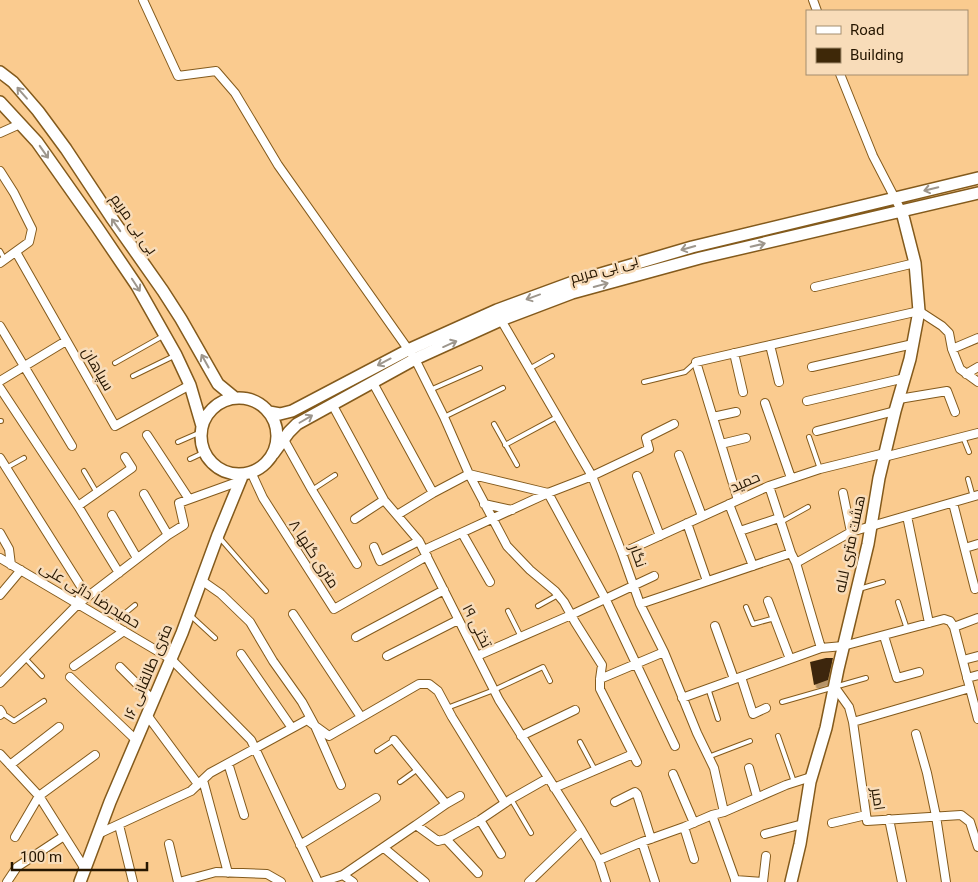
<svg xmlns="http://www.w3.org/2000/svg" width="978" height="882" font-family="Roboto,Cairo,sans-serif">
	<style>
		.building { fill: #3e2808; filter: url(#shadow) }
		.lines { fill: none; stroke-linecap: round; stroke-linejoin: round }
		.lane-casing { stroke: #835a1c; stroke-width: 6 }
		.street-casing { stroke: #835a1c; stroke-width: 10 }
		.secondary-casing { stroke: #835a1c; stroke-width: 14 }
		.lane { stroke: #fff; stroke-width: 4 }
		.street { stroke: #fff; stroke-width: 8 }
		.secondary { stroke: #fff; stroke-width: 11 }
		.oneway { stroke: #9d968c }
		.labels { text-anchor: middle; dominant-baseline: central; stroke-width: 5; stroke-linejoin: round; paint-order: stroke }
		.street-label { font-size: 15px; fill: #261600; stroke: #f8dcb9 }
	</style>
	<defs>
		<filter id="shadow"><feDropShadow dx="2.5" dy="4.5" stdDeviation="0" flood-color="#0004"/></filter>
	</defs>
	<rect width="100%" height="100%" fill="#facb8f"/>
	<!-- building -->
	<path class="building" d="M826 658H833L828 680 814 685 810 662Z"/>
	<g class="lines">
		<defs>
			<path id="lane" d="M0 251 5 260
				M115 363 163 336
				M529 369 552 356
				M133 376 174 356
				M644 382 685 372 696 362
				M430 390 480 368
				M444 417 503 388
				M0 421H1
				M494 424 517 465
				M809 437 820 469
				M963 437 969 452
				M178 442 201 432
				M505 445 557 417
				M190 459 205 452
				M6 468 24 458
				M84 471 97 493
				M968 479 973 497
				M312 490 335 475
				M781 522 808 507
				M219 537 266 591
				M859 589 883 582
				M898 602 907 629
				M538 606 558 595
				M746 607 753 624 775 618
				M508 611 521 637
				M190 615 215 638
				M112 624 135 605
				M25 658 42 676
				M708 688 718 719
				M782 702 866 678
				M447 708 494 690 543 667 550 681
				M2 713 14 721 44 701
				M778 736 794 782
				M580 742 595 770
				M377 751 394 740
				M708 757 750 741
				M400 782 418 769
				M511 799 531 833"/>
			<path id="street" d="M143 0 178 76 216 71 235 93 278 165 415 359 444 417 469 474 507 546 530 570 555 591 564 602 575 622 602 665 600 679V689L637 762
				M813 0 817 11
				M840 74 873 156 902 212
				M0 133 20 124
				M0 171 14 193 32 229 29 242 0 263
				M16 252 115 426 190 385
				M815 287 915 263
				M501 320 592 476 622 553 640 604 664 652 697 733 714 768 724 812
				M0 326 72 446
				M770 345 779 382
				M952 349 978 338
				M734 353 743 392
				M812 367 913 344
				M966 374 978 367
				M0 381 66 341
				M373 383 433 493
				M0 388 78 506 119 573
				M899 399 947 391 955 412
				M807 401 905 378
				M765 403 791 478
				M332 404 384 500 419 541 499 700 582 831 599 860 606 882
				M713 417 736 412
				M817 431 895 411
				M147 435 189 499
				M283 438 312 490 357 564
				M721 444 746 438
				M679 455 702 516
				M884 457 978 433
				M0 458 82 588 78 604
				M251 472 263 498 334 609 427 556
				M637 476 660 536
				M769 486 791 553 796 563 821 648
				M843 493 851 532
				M144 494 168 535
				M738 500 696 362 919 311 942 326 949 333 952 349 960 369 978 382
				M953 503 975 589
				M484 504 512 510
				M729 504 753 566
				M78 506 132 468 125 457
				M112 515 137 558
				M397 515 433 493 469 474 548 493 605 598 675 746
				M907 516 929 623
				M355 519 384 500
				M687 523 707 581
				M740 531 779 518
				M0 533 9 549 11 565
				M462 533 490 582
				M374 547 380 561 419 541
				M965 548 978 544
				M424 550 548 493 592 476 649 449 646 438 674 424
				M622 553 769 486 820 469 885 453
				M0 558 171 659 251 740 318 882
				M796 563 851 532 978 495
				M201 580 221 594 250 622 273 661 302 702 315 726 341 785
				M0 595 21 570
				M768 601 790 659
				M640 604 791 553
				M293 614 361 717
				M715 626 734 679
				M954 627 978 618
				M884 636 897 678 919 672
				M356 637 444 590
				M241 654 292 728
				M387 656 458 620
				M477 656 571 615 654 576
				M963 660 978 656
				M74 666 124 631
				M120 667 153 700
				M70 677 136 740
				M741 677 753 714 766 708
				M967 678 978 675
				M600 679 664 652
				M0 683 78 604 168 535 184 525 179 503 240 481
				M834 686 849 707 853 722 867 821 961 815 970 822 978 847
				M682 698 821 648 843 646 944 619 950 621 954 627 978 719
				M0 710 2 713 0 715
				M147 715 198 784
				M853 722 970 688
				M916 734 927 773 936 816 946 882
				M521 736 575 710
				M394 740 446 804
				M0 754 39 796 85 869
				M228 763 244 815
				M10 765 59 727
				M749 768 757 797
				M673 774 694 823
				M203 780 228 873
				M554 788 633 754
				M615 802 635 792 637 794 651 839
				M712 815 736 882
				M889 819 902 882
				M480 820 501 854
				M832 823 866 815
				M119 825 133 882
				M416 825 446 804 460 796
				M684 827 694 859
				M98 834 191 791 210 773 307 720 329 736 419 684H429L438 691 452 717 505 803
				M765 834 803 824
				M15 837 39 796 95 755
				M446 839 478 873
				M642 842 655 882
				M169 844 178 882
				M300 845 376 798
				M384 848 425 882
				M599 860 642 842 684 827 712 815 724 812 786 785 811 777
				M343 875 353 882
				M735 880 763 882 766 856
				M7 882 17 867 64 836
				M179 882 216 872 267 874 281 882
				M321 882 343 875 416 825 438 841 446 839 480 820 511 799 548 778
				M529 882 582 831"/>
			<path id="secondary" d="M0 72 13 82 38 111 66 149 111 217 163 291 181 319 218 384 235 398
				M0 102 37 142 97 227 137 286 176 355 190 385 202 426
				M201 436a38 38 0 1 1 76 0a38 38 0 1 1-76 0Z
				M269 412 280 414 292 411 408 350 497 310 573 282 692 247 978 178
				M273 454 289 432 297 424 415 359 501 320 572 293 700 258 978 193
				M80 882 110 802 182 633 218 535 243 474
				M791 882 800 844 810 782 826 728 838 669 868 544 879 478 895 411 910 359 919 311 915 263 902 212"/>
		</defs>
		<!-- lane casing -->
		<use href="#lane" class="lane-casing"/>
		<!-- street casing -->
		<use href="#street" class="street-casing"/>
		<!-- secondary casing -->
		<use href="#secondary" class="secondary-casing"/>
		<!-- lane -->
		<use href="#lane" class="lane"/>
		<!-- street -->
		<use href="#street" class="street"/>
		<!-- secondary -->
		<use href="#secondary" class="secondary"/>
	</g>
	<!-- one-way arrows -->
	<defs><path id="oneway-shaft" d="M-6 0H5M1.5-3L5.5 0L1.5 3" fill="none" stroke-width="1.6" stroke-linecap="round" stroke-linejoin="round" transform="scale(1.25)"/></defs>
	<g class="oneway">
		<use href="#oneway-shaft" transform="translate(22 93) rotate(-131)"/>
		<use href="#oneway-shaft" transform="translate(44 152) rotate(55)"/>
		<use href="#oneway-shaft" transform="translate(931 189) rotate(167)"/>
		<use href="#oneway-shaft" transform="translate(116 225) rotate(-125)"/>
		<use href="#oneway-shaft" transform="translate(758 245) rotate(-13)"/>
		<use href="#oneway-shaft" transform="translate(688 248) rotate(164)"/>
		<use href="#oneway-shaft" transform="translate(136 285) rotate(57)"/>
		<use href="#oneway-shaft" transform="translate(601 285) rotate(-15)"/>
		<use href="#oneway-shaft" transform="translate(533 297) rotate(160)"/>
		<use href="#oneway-shaft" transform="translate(450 344) rotate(-24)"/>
		<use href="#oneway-shaft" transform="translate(205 361) rotate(-119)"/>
		<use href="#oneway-shaft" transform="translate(384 362) rotate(152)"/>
		<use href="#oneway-shaft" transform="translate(306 419) rotate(-30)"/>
	</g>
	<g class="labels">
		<!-- street labels -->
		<g class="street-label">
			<text transform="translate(134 224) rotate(55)">بی بی مریم</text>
			<text transform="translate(604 269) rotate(-16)">بی بی مریم</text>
			<text transform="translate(98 369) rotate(60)">سپاهان</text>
			<text transform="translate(745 482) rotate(-24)">حمید</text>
			<text transform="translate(850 544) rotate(-78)">هشت متری لاله</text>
			<text transform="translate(314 554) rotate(57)">۸ متری گلها</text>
			<text transform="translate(638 556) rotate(70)">نگار</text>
			<text transform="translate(90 595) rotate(31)">حمیدرضا دائی علی</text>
			<text transform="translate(477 626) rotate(63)">تختی ۱۹</text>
			<text transform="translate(148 672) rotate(-67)">۱۶ متری طالقانی</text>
			<text transform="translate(878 799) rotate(82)">امیر</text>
		</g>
	</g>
	<!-- legend -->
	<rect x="806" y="10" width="162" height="65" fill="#f8dcb9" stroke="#a48d6f"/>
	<rect x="816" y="26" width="25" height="8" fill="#ffffff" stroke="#a48d6f"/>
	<text x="850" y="35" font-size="15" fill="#261600">Road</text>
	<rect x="816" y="48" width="25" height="15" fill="#3e2808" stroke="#a48d6f"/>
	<text x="850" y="60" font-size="15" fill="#261600">Building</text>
	<!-- scale -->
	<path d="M12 862v8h135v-8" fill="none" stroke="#261600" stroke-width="2.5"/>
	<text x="20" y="862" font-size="15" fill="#261600" stroke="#f8dcb9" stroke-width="4" paint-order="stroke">100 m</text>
</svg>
